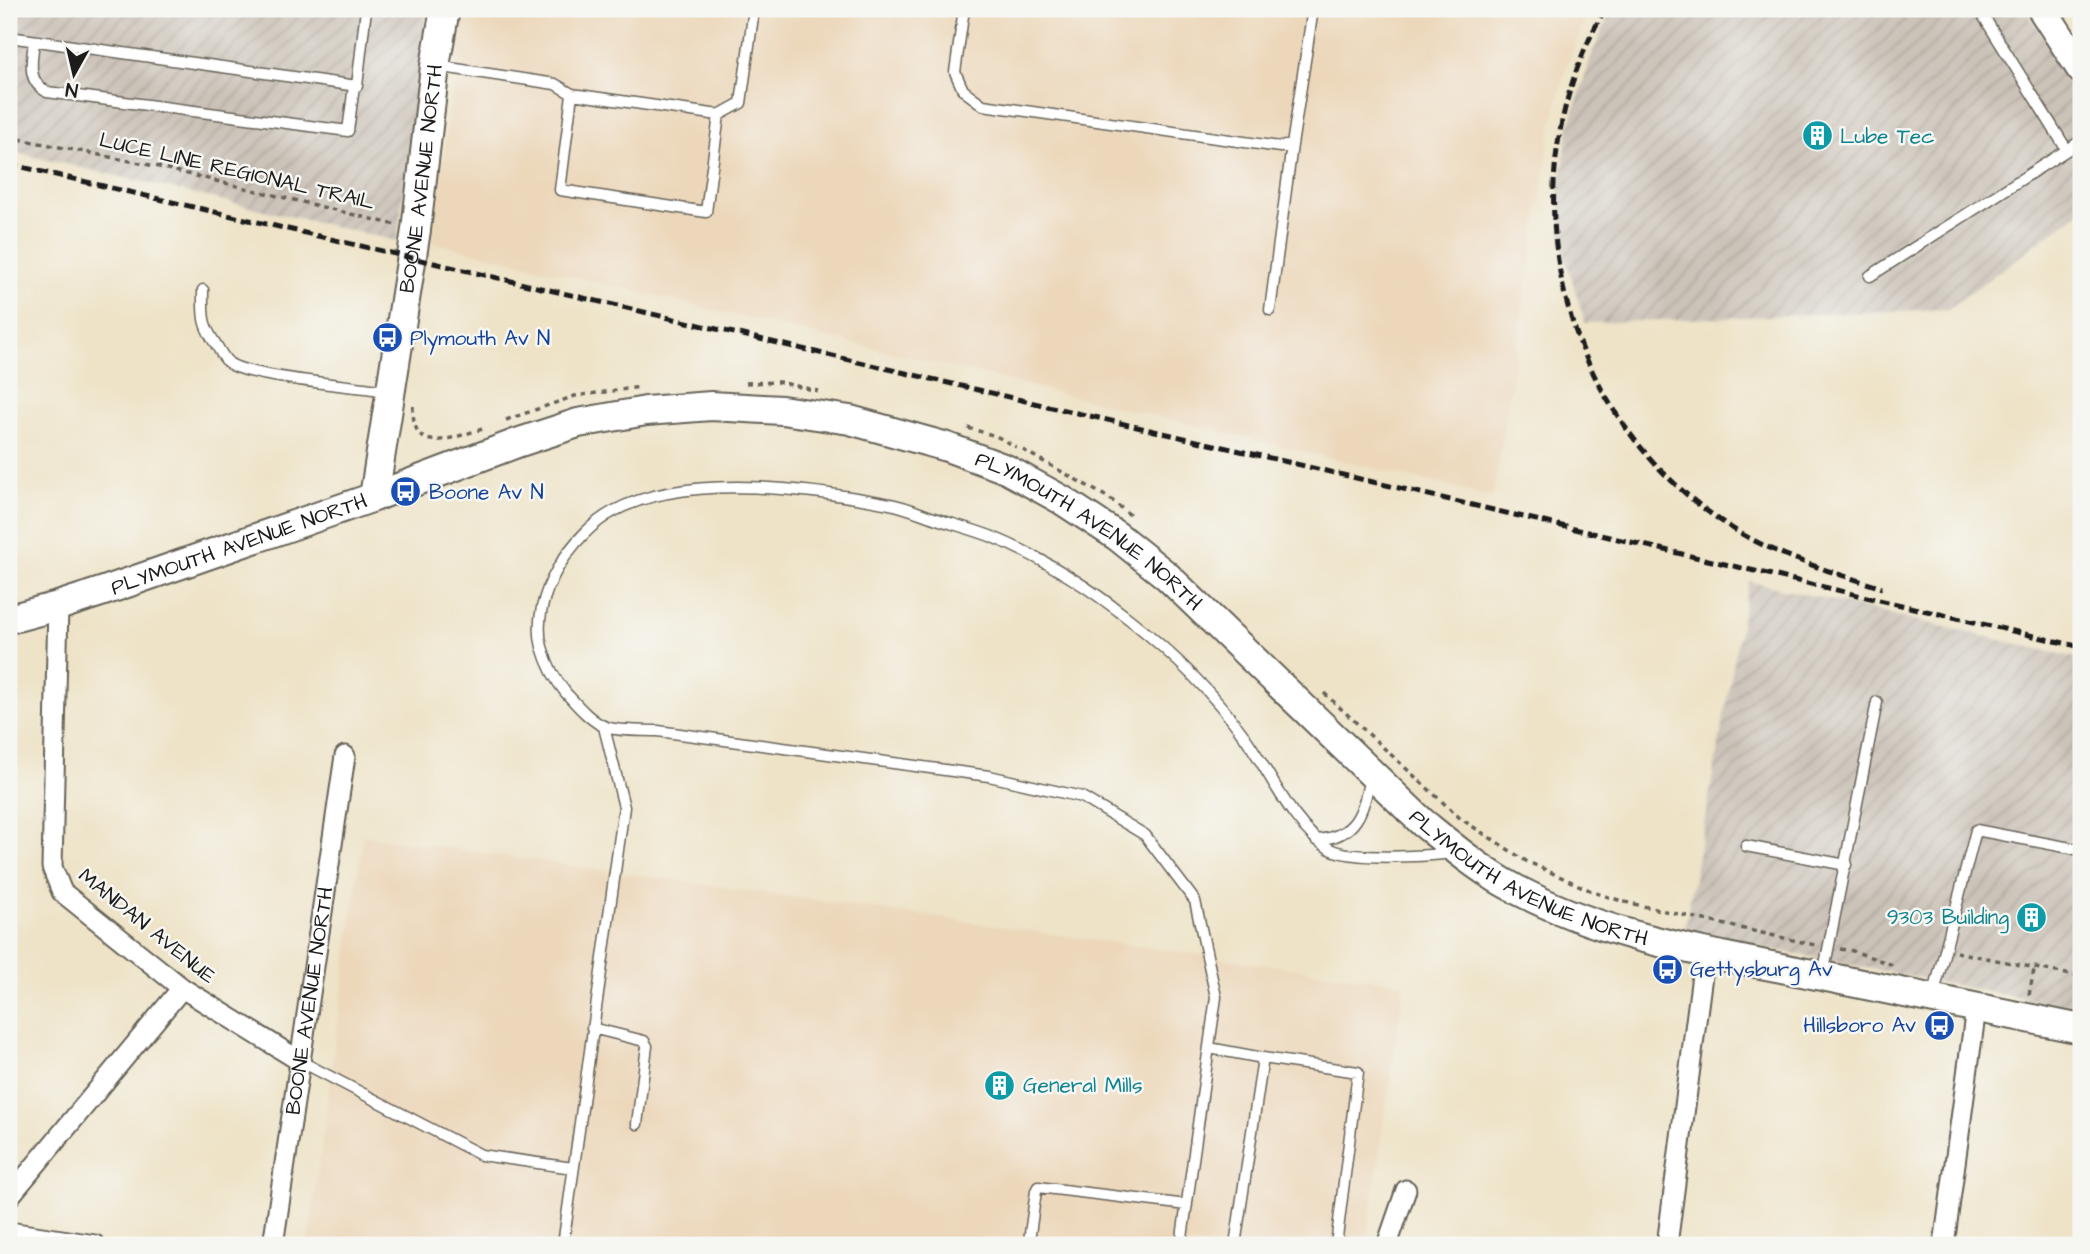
<svg xmlns="http://www.w3.org/2000/svg" width="2090" height="1254" font-family="'Architects Daughter',sans-serif">
	<style>
		.built { fill: #ecd7ba }
		.industrial { fill: url(#industrial-furrows) }
		.lines { fill: none; stroke-linecap: round; stroke-linejoin: round }
		.lane-casing { stroke: #666258; stroke-width: 13 }
		.street-casing { stroke: #666258; stroke-width: 23 }
		.secondary-casing { stroke: #666258; stroke-width: 32 }
		.path { stroke: #666258; stroke-width: 3.5; stroke-dasharray: 5 5; stroke-linecap: butt }
		.lane { stroke: #fff; stroke-width: 10 }
		.street { stroke: #fff; stroke-width: 19 }
		.secondary { stroke: #fff; stroke-width: 28 }
		.rail { stroke: #1c1c1c; stroke-width: 5; stroke-dasharray: 10 5; stroke-linecap: butt }
		.labels { text-anchor: middle; dominant-baseline: central; stroke-width: 5; stroke-linejoin: round; paint-order: stroke }
		.culture-label { font-size: 21px; fill: #0d838f; stroke: #f6f6f2; text-anchor: start }
		.street-label { font-size: 21px; fill: #1c1c1c; stroke: #f6f6f2 }
		.transit-label { font-size: 21px; fill: #164399; stroke: #f6f6f2; text-anchor: start }
	</style>
	<defs>
		<pattern id="industrial-furrows" width="10" height="10" patternUnits="userSpaceOnUse" patternTransform="scale(1.75)"><rect width="10" height="10" fill="#cbc2b8"/><path d="M-1 1l2-2M0 10L10 0M9 11l2-2" fill="none" stroke="#aea69e"/></pattern>
	</defs>
	<rect width="100%" height="100%" fill="#f6f6f2"/>
	<filter id="ink" filterUnits="userSpaceOnUse"><feTurbulence type="fractalNoise" baseFrequency=".0143" numOctaves="2"/><feDisplacementMap in="SourceGraphic" scale="14" xChannelSelector="R" yChannelSelector="G"/><feConvolveMatrix kernelMatrix="1 2 1 2 8 2 1 2 1" color-interpolation-filters="sRGB"/></filter>
	<filter id="wash" filterUnits="userSpaceOnUse"><feTurbulence type="fractalNoise" baseFrequency=".00686" numOctaves="4" result="noise"/><feDisplacementMap in="SourceGraphic" scale="28" xChannelSelector="R" yChannelSelector="G"/><feGaussianBlur stdDeviation="1.57" result="paint"/><feColorMatrix in="noise" values="0 0 0 0 0 0 0 0 0 0 0 0 0 0 0 0 0 1.4 0 .05"/><feComposite in="paint" operator="in"/></filter>
	<g filter="url(#wash)">
		<rect width="100%" height="100%" fill="#eee3c7"/>
		<!-- built -->
		<path class="built" d="M465 9H1589L1565 70 1553 119 1493 497 431 242Z
			M363 836 1404 984 1366 1245H308Z"/>
		<!-- industrial -->
		<path class="industrial" d="M9 9H428L397 241 9 151Z
			M1612 9H2026L2081 94V211L1948 309 1585 323 1562 246 1559 192 1569 127 1592 54Z
			M1749 581 2081 659V1010L1684 932Z"/>
	</g>
	<g filter="url(#ink)">
		<g class="lines">
			<defs>
				<path id="lane" d="M964 9 955 72 963 90 983 105 1280 147 1292 145 1313 9
					M1979 9 2067 150
					M9 37 357 86 366 9
					M34 41C32 61 26 81 47 92L348 131 354 86
					M436 66 555 84 572 94 719 115 741 103 754 9
					M572 94 560 190 706 212 719 115
					M1870 276 2081 141
					M203 290C203 317 201 323 217 346 220 351 224 359 229 363 245 377 362 387 389 391
					M1270 310 1292 145
					M1316 840C1357 837 1363 812 1370 777
					M1746 846 1846 865
					M1823 975 1877 702
					M1933 997 1976 830 2081 850
					M592 1028 644 1041 647 1046 637 1124
					M1209 1048 1263 1058
					M300 1061 481 1155 573 1168
					M563 1245 624 807 604 727
					M1036 1245 1029 1241 1036 1191 1038 1187 1187 1205
					M1181 1245 1216 997 1195 901 1145 835 1082 797 989 776 658 731C642 730 621 732 606 727 591 722 576 704 566 693 555 680 547 664 542 647 529 598 572 533 614 511 688 472 811 489 890 504 907 507 924 515 940 520 956 525 974 530 990 536 1082 573 1186 655 1244 736 1269 770 1293 828 1330 849 1354 861 1426 856 1454 853
					M1235 1245 1263 1058 1358 1072 1336 1245"/>
				<g id="street">
					<path d="M58 606 52 867 62 892 182 988 300 1061"/>
					<path d="M9 1197 182 988"/>
					<path d="M9 1232 95 1245"/>
					<path id="s1" d="M273 1245 345 756"/>
					<path d="M1387 1245 1406 1190"/>
					<path d="M1667 1245 1705 952"/>
					<path d="M1944 1245 1976 1008"/>
				</g>
				<g id="secondary">
					<path d="M2042 9 2081 69"/>
					<path id="s2" d="M374 497 416 230 435 66 445 9"/>
					<path id="s3" d="M9 619 58 606 104 591 374 497 517 443 578 423 646 411 711 406 782 410 850 420 947 447 1006 469 1062 500 1117 536 1167 576 1422 822C1448 843 1474 865 1503 882 1599 938 1714 954 1822 976 1908 993 1995 1012 2081 1029"/>
				</g>
			</defs>
			<!-- lane casing -->
			<use href="#lane" class="lane-casing"/>
			<!-- street casing -->
			<use href="#street" class="street-casing"/>
			<!-- secondary casing -->
			<use href="#secondary" class="secondary-casing"/>
			<!-- path -->
			<path class="path" d="M9 137 155 166 396 225
				M746 383 779 382 818 391
				M413 406C412 459 450 437 483 429
				M506 420 575 396 641 387
				M968 428 996 436 1016 447
				M1023 450 1109 498 1130 515
				M1324 693 1461 819 1526 861 1596 893 1625 902 1815 945
				M1840 949 1853 951 1893 965
				M1956 952 2081 977
				M2029 995 2035 965"/>
			<!-- lane -->
			<use href="#lane" class="lane"/>
			<!-- street -->
			<use href="#street" class="street"/>
			<!-- secondary -->
			<use href="#secondary" class="secondary"/>
			<!-- rail -->
			<path class="rail" d="M1605 9C1502 188 1558 420 1735 530 1780 557 1832 572 1882 588
				M9 164 2081 647"/>
		</g>
	</g>
	<!-- icons -->
	<defs>
		<symbol id="building-disc" viewBox="-11 -11 22 22"><circle r="9.5" fill="#0f9aa8" stroke="#f6f6f2"/><path d="M-4-6H4V6H1V3H-1V6H-4ZM-2.5-4.3h1.7v1.8h-1.7ZM.8-4.3h1.7v1.8H.8ZM-2.5-1h1.7V.8h-1.7ZM.8-1h1.7V.8H.8Z" fill="#fff"/></symbol>
		<symbol id="bus-disc" viewBox="-11 -11 22 22"><circle r="9.5" fill="#1a4fb4" stroke="#f6f6f2"/><path d="M-5-6H5V4H4V6H2V4H-2V6H-4V4H-5ZM-3.5-4V0h7V-4ZM-3.5 1.2v1.5H-2V1.2ZM2 1.2v1.5H3.5V1.2Z" fill="#fff"/></symbol>
	</defs>
	<g fill-rule="evenodd">
		<use href="#building-disc" x="1800" y="118" width="35" height="35"/>
		<use href="#bus-disc" x="370" y="320" width="35" height="35"/>
		<use href="#bus-disc" x="388" y="474" width="35" height="35"/>
		<use href="#building-disc" x="2014" y="900" width="35" height="35"/>
		<use href="#bus-disc" x="1650" y="952" width="35" height="35"/>
		<use href="#bus-disc" x="1922" y="1008" width="35" height="35"/>
		<use href="#building-disc" x="982" y="1068" width="35" height="35"/>
	</g>
	<g class="labels">
		<!-- culture labels -->
		<g class="culture-label">
			<text x="1840" y="136">Lube Tec</text>
			<text x="2009" y="917" text-anchor="end">9303 Building</text>
			<text x="1023" y="1085">General Mills</text>
		</g>
		<!-- street labels -->
		<g class="street-label">
			<text transform="translate(237 171) rotate(13)">LUCE LINE REGIONAL TRAIL</text>
			<text stroke="none"><textPath href="#s2" startOffset="322">BOONE AVENUE NORTH</textPath></text>
			<text stroke="none"><textPath href="#s3" startOffset="1143">PLYMOUTH AVENUE NORTH</textPath></text>
			<text stroke="none"><textPath href="#s3" startOffset="242">PLYMOUTH AVENUE NORTH</textPath></text>
			<text stroke="none"><textPath href="#s3" startOffset="1710">PLYMOUTH AVENUE NORTH</textPath></text>
			<text transform="translate(147 926) rotate(39)">MANDAN AVENUE</text>
			<text stroke="none"><textPath href="#s1" startOffset="247">BOONE AVENUE NORTH</textPath></text>
		</g>
		<!-- transit labels -->
		<g class="transit-label">
			<text x="410" y="338">Plymouth Av N</text>
			<text x="429" y="492">Boone Av N</text>
			<text x="1690" y="969">Gettysburg Av</text>
			<text x="1916" y="1025" text-anchor="end">Hillsboro Av</text>
		</g>
	</g>
	<!-- margin -->
	<rect width="2090" height="1254" fill="none" stroke="#f6f6f2" stroke-width="35"/>
	<!-- north arrow -->
	<g transform="translate(74 74) rotate(188)" stroke="#f6f6f2" stroke-width="5" paint-order="stroke">
	<path d="M0-5L12 26L0 18L-12 26Z" fill="#1c1c1c"/>
	<text y="-10" font-size="19" font-weight="bold" text-anchor="middle" fill="#1c1c1c">N</text>
	</g>
</svg>
